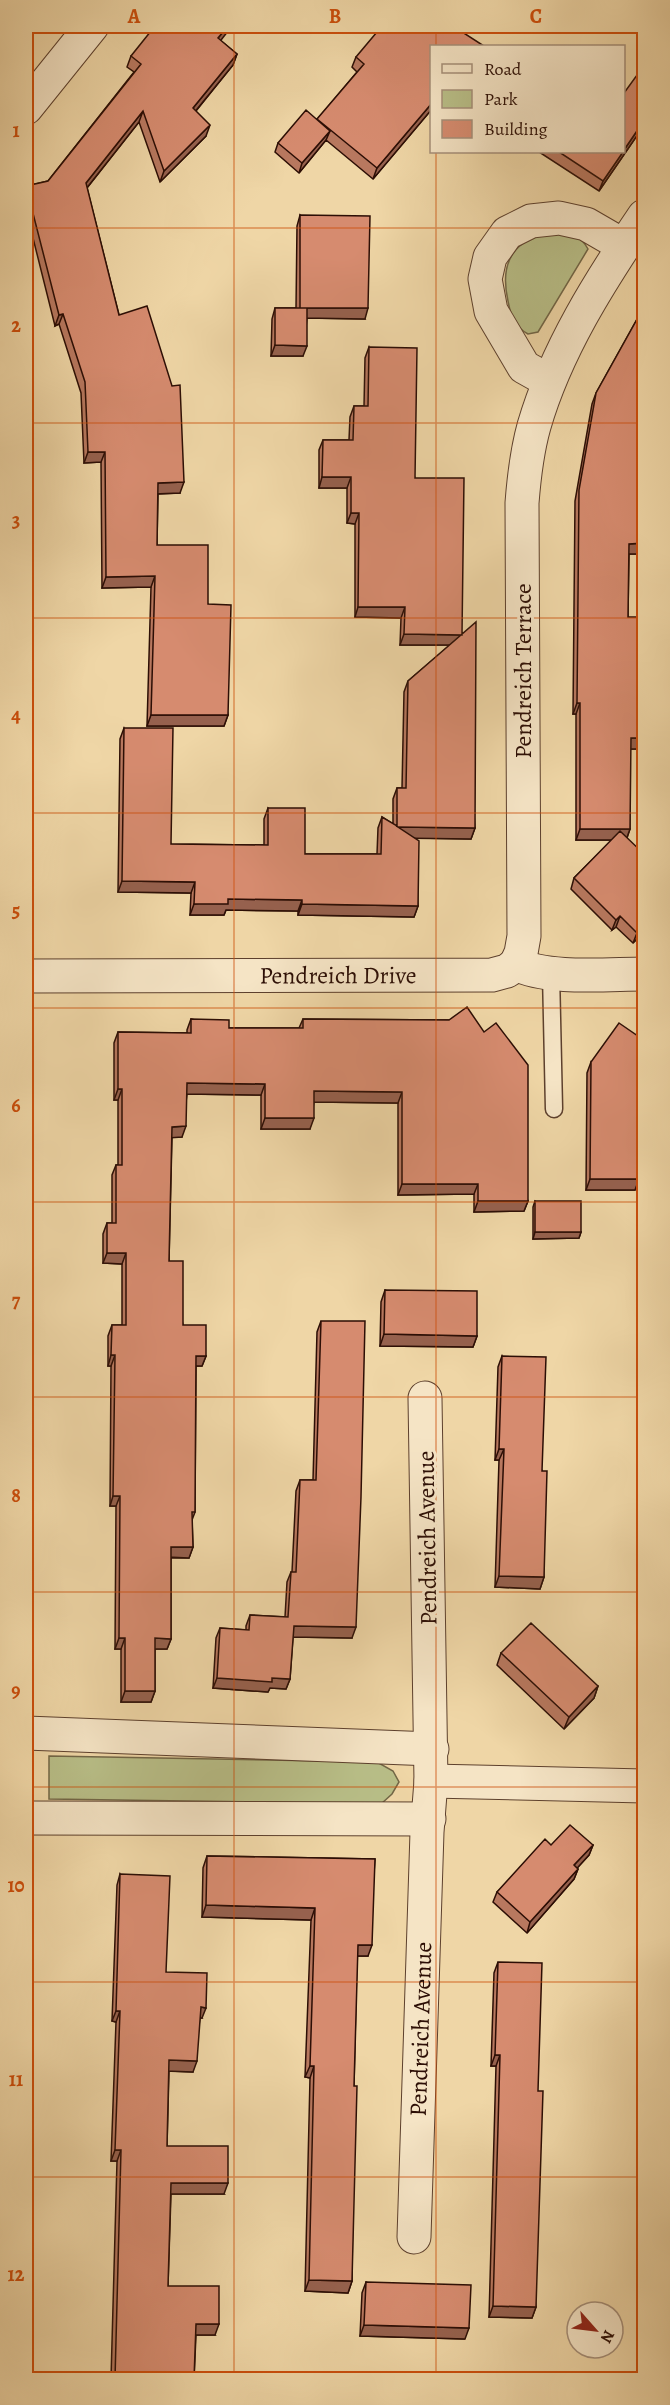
<svg xmlns="http://www.w3.org/2000/svg" width="670" height="2405" font-family="Alegreya,serif">
	<style>
		.green { fill: #b8be87; stroke: #726646; stroke-width: 1.5 }
		.lines { fill: none; stroke-linecap: round; stroke-linejoin: round }
		.lane-casing { stroke: #5d402d; stroke-width: 19 }
		.street-casing { stroke: #5d402d; stroke-width: 35 }
		.lane { stroke: #f5e4c5; stroke-width: 16 }
		.street { stroke: #f5e4c5; stroke-width: 33 }
		.wall { fill: #b8785f; stroke: #2c0e05; stroke-width: 1.5 }
		.shaded-wall { fill: #96614e; stroke: #2c0e05; stroke-width: 1.5 }
		.building { fill: #d68b6f; stroke: #2c0e05; stroke-width: 1.5 }
		.grid { fill: none; stroke: #cc4e0b; stroke-width: 1.5; stroke-opacity: 0.55 }
		.labels { text-anchor: middle; dominant-baseline: central; stroke-width: 6; stroke-linejoin: round; paint-order: stroke }
		.street-label { font-size: 24px; fill: #2c0e05; stroke: #f5e4c5 }
		.neatline { fill: none; stroke: #cc4e0b; stroke-width: 2 }
		.grid-label { font-size: 20px; text-anchor: middle; font-weight: bold; fill: #cc4e0b }
	</style>
	<rect width="100%" height="100%" fill="#efd6a6"/>
	<filter id="stains"><feTurbulence type="fractalNoise" baseFrequency=".00333" numOctaves="4"/><feColorMatrix values="0 0 0 0 .2 0 0 0 0 .09 0 0 0 0 .02 0 0 0 .5 -.17"/></filter>
	<radialGradient id="worn" r=".72"><stop offset=".6" stop-color="#630" stop-opacity="0"/><stop offset="1" stop-color="#630" stop-opacity=".3"/></radialGradient>
	<!-- green -->
	<path class="green" d="M554 231C569 234 580 234 588 249L538 332 528 334C514 326 511 317 508 301 499 261 514 239 554 231Z
		M49 1756 377 1762 393 1771 399 1782 392 1794 381 1804 49 1799Z"/>
	<g class="lines">
		<defs>
			<path id="lane" d="M551 973 554 1109"/>
			<g id="street">
				<path d="M26 108 92 26"/>
				<path d="M549 381 524 367 491 311 485 279 490 257 507 233 531 221 559 218 586 224 624 246"/>
				<path d="M516 964 521 953 524 936 522 503C524 477 527 451 534 426 556 350 600 281 644 216"/>
				<path id="s1" d="M26 976 492 975 507 971 516 964C547 980 608 974 644 974"/>
				<path d="M26 1733 432 1749"/>
				<path d="M431 1781 644 1786"/>
				<path d="M26 1818 429 1819"/>
				<path id="s2" d="M414 2237 427 1832 431 1781 425 1398"/>
			</g>
		</defs>
		<!-- lane casing -->
		<use href="#lane" class="lane-casing"/>
		<!-- street casing -->
		<use href="#street" class="street-casing"/>
		<!-- lane -->
		<use href="#lane" class="lane"/>
		<!-- street -->
		<use href="#street" class="street"/>
	</g>
	<!-- wall -->
	<path class="wall" d="M26 26H39L30 37 26 33Z
		M220 40 237 54 233 65 196 111 206 136 160 182 139 122 87 188 119 315 180 493 158 494 157 545 208 604 228 715 224 726H147L151 587 102 588 101 462 84 463 81 393 59 324 55 326 26 210V186L48 181 134 72 127 67 131 56Z
		M432 46V109L373 179 326 140 299 173 275 152 278 143 317 120 357 72 352 67 356 57Z
		M645 64V124L599 191 539 152H624Z
		M300 215 365 319 307 318 303 356H271L272 319 275 308H296L297 226Z
		M645 305V472L643 471 644 543 640 554H629L628 617 638 674H645V746L643 749H630V829L627 838 645 931 633 943 616 927 612 930 571 889 574 878 612 840H576V714H573L575 501 592 404 596 393Z
		M369 347 415 478 462 634 475 828 471 839 416 838 418 906 414 917 298 915V911L226 910 224 915H190L191 893 118 892 120 739 124 728 171 844 264 845V819L268 808 305 854H377L378 828 382 817 393 824V799L397 788H402L404 692 408 681 450 645H400L401 618 355 617V524L347 523V488H319V450L323 440H349L350 417 354 406H364L365 358Z
		M191 1019 229 1028H299L303 1019 449 1020 528 1201 524 1211 474 1212V1194L398 1195V1103L314 1102 310 1129H261V1095L187 1094 182 1137H172L169 1261 183 1325 206 1356 202 1366H196L195 1512 192 1520 193 1547 189 1558H171V1639L167 1649H155V1691L151 1702H121V1649H115L116 1506H110L111 1366H108V1336L112 1325H122V1264L103 1263V1234L107 1223H112V1175L116 1165H118V1100H114V1043L118 1032 187 1033V1030Z
		M591 1062 645 1155H639V1179L635 1190H586L587 1073Z
		M535 1201 581 1232 579 1238 533 1239V1207Z
		M385 1290 477 1336 473 1347 380 1346 381 1302Z
		M321 1321 352 1638 293 1637 290 1679 286 1689 270 1688 268 1692 213 1688 216 1638 220 1628 246 1630V1626L250 1615 285 1617 287 1582 291 1572H292L296 1491 300 1480H313L317 1332Z
		M502 1356 542 1471 544 1577 540 1589 495 1587 499 1460H495L498 1367Z
		M501 1653 598 1686 594 1698 564 1729 497 1665Z
		M551 1845H593L589 1855 577 1868 578 1869 574 1879 527 1933 493 1902 497 1892Z
		M207 1856 375 1859 368 1956H357L354 2086 352 2281 348 2293 305 2291 310 2078 305 2077 311 1920 202 1917 203 1868Z
		M120 1874 166 1972 202 2018H200L193 2072 169 2071 167 2146 224 2194H171L168 2286 215 2335H196L194 2379H111L117 2161H111L116 2022 112 2021 117 1885Z
		M498 1962 536 2307 532 2318 489 2317 496 2066H491L494 1973Z
		M366 2282 465 2339 360 2336 362 2293Z"/>
	<!-- shaded-wall -->
	<path class="shaded-wall" d="M36 26H39L30 37 32 31Z
		M228 26H232L214 49 218 38Z
		M237 54 233 65 189 119 193 108Z
		M432 103V109L373 179 377 168Z
		M143 111 139 122 82 194 86 183Z
		M645 119V124L599 191 603 181Z
		M210 125 206 136 160 182 164 171Z
		M330 131 326 140 299 173 302 163Z
		M307 308H368L365 319 303 318Z
		M63 314 59 324 55 326 59 315Z
		M275 345 307 346 303 356H271Z
		M88 452H105L101 462 84 463Z
		M322 477H351L347 488H319Z
		M184 482 180 493 154 494 158 483Z
		M351 513H359L355 524 347 523Z
		M644 543 640 554H625L629 544Z
		M155 576 151 587 102 588 106 577Z
		M358 607H405L401 618 355 617Z
		M404 634 462 635 459 645H400Z
		M577 703H580L576 714H573Z
		M151 715H228L224 726H147Z
		M631 738H645V746L643 749H627Z
		M398 827 475 828 471 839 394 838Z
		M580 829H630L626 840H576Z
		M122 881 195 882 191 893 118 892Z
		M228 899 302 900 298 911 226 910 224 915H190L194 904Z
		M302 904 418 906 414 917 298 915Z
		M620 916 616 927 612 930 616 920Z
		M645 925V931L633 943 637 933Z
		M187 1083 265 1084 261 1095 183 1094Z
		M118 1089H122L118 1100H114Z
		M314 1091 402 1092 398 1103 310 1102Z
		M265 1118H314L310 1129H261Z
		M186 1126 182 1137 168 1138 172 1127Z
		M639 1144H645V1155H635Z
		M590 1179H639L635 1190H586Z
		M402 1184H478L474 1194 398 1195Z
		M478 1201H528L524 1211 474 1212Z
		M535 1232H581L579 1238 533 1239Z
		M107 1253H126L122 1264 103 1263Z
		M384 1334 477 1336 473 1347 380 1346Z
		M111 1355H115L111 1366H108Z
		M196 1356H206L202 1366H192Z
		M499 1449H504L499 1460H495Z
		M113 1496H120L116 1506H110Z
		M171 1547H193L189 1558 167 1557Z
		M499 1576 544 1577 540 1589 495 1587Z
		M294 1626 356 1627 352 1638 290 1637Z
		M119 1638H125L121 1649H115Z
		M155 1638 171 1639 167 1649H151Z
		M217 1678H272L290 1679 286 1689 270 1688 268 1692 213 1688Z
		M598 1686 594 1698 564 1729 569 1717Z
		M125 1691H155L151 1702H121Z
		M593 1845 589 1855 570 1876 574 1865Z
		M578 1869 574 1879 527 1933 530 1922Z
		M206 1905 315 1908 311 1920 202 1917Z
		M358 1945H372L368 1956H354Z
		M201 2007 206 2008 202 2018H197Z
		M116 2011H120L116 2022 112 2021Z
		M495 2055H500L496 2066H491Z
		M169 2060 197 2061 193 2072 165 2071Z
		M310 2066H314L310 2078 305 2077Z
		M115 2150H121L117 2161H111Z
		M171 2183H228L224 2194H167Z
		M309 2280 352 2281 348 2293 305 2291Z
		M493 2306 536 2307 532 2318 489 2317Z
		M196 2324H219L215 2335H192Z
		M364 2325 469 2328 465 2339 360 2336Z"/>
	<!-- building -->
	<path class="building" d="M26 26H36L32 31Z
		M155 26H228L218 38 237 54 193 108 210 125 164 171 143 111 86 183 119 315 147 306 172 386 180 385 184 482 158 483 157 545H208V604L231 605 228 715H151L155 576 106 577 105 452H88L85 382 63 314 59 315 26 186 48 181 141 64 131 56Z
		M382 26H453L484 46H432V103L377 168 317 119 364 64 356 57Z
		M645 64V119L624 150V93Z
		M306 110 330 131 302 163 278 143Z
		M559 152H623L603 181Z
		M300 215 370 216 368 308H307V346L275 345V308H307H300Z
		M645 305V460H643L644 543 629 544 628 617H639L638 674H645V738H631L630 829H580V703H577L579 490 596 393Z
		M369 347 417 348 415 478H464L462 635 404 634 405 607H358L359 513H351V477H322L323 440H353L354 406H368Z
		M476 622 475 828 398 827 419 841 418 906 302 904V900L228 899V904H194L195 882 122 881 124 728H173L171 844 268 845V808H305V854H381L382 817 397 826V788H406L408 681Z
		M620 831 645 855V891L641 894 645 897V925L637 933 620 916 616 920 574 878Z
		M467 1007 484 1032 496 1023 528 1065V1201H478V1184H402V1092L314 1091V1118H265V1084L187 1083 186 1126 172 1127 169 1261H183V1325H206V1356H196L195 1512H192L193 1547H171V1639L155 1638V1691H125V1638H119L120 1496H113L115 1355H111L112 1325H126V1253H107V1223H116V1165H122V1089H118V1032L191 1033V1019L229 1020V1028H303V1019L449 1020Z
		M619 1023 645 1041V1144H639V1179H590L591 1062Z
		M535 1201H581V1232H535Z
		M385 1290 477 1291V1336L384 1334Z
		M321 1321H365L361 1497 356 1627 294 1626 290 1679 272 1678V1682L217 1678 220 1628 249 1630 250 1615 288 1617 291 1572H296L300 1480H316Z
		M502 1356 546 1357 542 1471H547L544 1577 499 1576 504 1449H499Z
		M531 1623 598 1686 569 1717 501 1653Z
		M570 1825 593 1845 574 1865 578 1869 530 1922 497 1892 545 1839 551 1845Z
		M207 1856 375 1859 372 1945H358L354 2086H357L352 2281 309 2280 314 2066H310L315 1908 206 1905Z
		M120 1874 170 1876 166 1972 207 1973 206 2008 201 2007 197 2061 169 2060 167 2146H228V2183H171L168 2286H219V2324H196L194 2379H115L121 2150H115L120 2011H116Z
		M498 1962 542 1963 538 2091H543L536 2307 493 2306 500 2055H495Z
		M366 2282 471 2285 469 2328 364 2325Z"/>
	<!-- grid -->
	<path class="grid" d="M234 26V2380M436 26V46M436 152V2380M26 228H644M26 423H644M26 618H644M26 813H644M26 1008H644M26 1202H644M26 1397H644M26 1592H644M26 1787H644M26 1982H644M26 2177H644"/>
	<g class="labels">
		<!-- street labels -->
		<g class="street-label">
			<text transform="translate(523 671) rotate(-90)">Pendreich Terrace</text>
			<text stroke="none"><textPath href="#s1" startOffset="312">Pendreich Drive</textPath></text>
			<text transform="translate(427 1538) rotate(-91)">Pendreich Avenue</text>
			<text stroke="none"><textPath href="#s2" startOffset="208">Pendreich Avenue</textPath></text>
		</g>
	</g>
	<!-- margin -->
	<rect width="670" height="2405" fill="none" stroke="#efd6a6" stroke-width="66"/>
	<!-- legend -->
	<rect x="430" y="45" width="195" height="108" fill="#f5e4c5" stroke="#a58e78" stroke-width="1.5"/>
	<rect x="442" y="64" width="30" height="9" fill="#f5e4c5" stroke="#a58e78" stroke-width="1.5"/>
	<text x="484" y="75" font-size="18" fill="#2c0e05">Road</text>
	<rect x="442" y="90" width="30" height="18" fill="#b8be87" stroke="#a58e78" stroke-width="1.5"/>
	<text x="484" y="105" font-size="18" fill="#2c0e05">Park</text>
	<rect x="442" y="120" width="30" height="18" fill="#d68b6f" stroke="#a58e78" stroke-width="1.5"/>
	<text x="484" y="135" font-size="18" fill="#2c0e05">Building</text>
	<!-- north arrow -->
	<g transform="translate(595 2330) rotate(118)"><circle r="28" fill="#f5e4c5" stroke="#a58e78" stroke-width="1.5"/>
	<path d="M0-4.5L10 22L0 15L-10 22Z" fill="#8f2418"/>
	<text y="-9" font-size="16" font-weight="bold" text-anchor="middle" fill="#2c0e05">N</text>
	</g>
	<rect x="33" y="33" width="604" height="2339" class="neatline"/>
	<g class="grid-label">
		<text x="134" y="23">A</text>
		<text x="335" y="23">B</text>
		<text x="536" y="23">C</text>
		<text x="16" y="137">1</text>
		<text x="16" y="332">2</text>
		<text x="16" y="527">3</text>
		<text x="16" y="722">4</text>
		<text x="16" y="917">5</text>
		<text x="16" y="1112">6</text>
		<text x="16" y="1307">7</text>
		<text x="16" y="1502">8</text>
		<text x="16" y="1697">9</text>
		<text x="16" y="1892">10</text>
		<text x="16" y="2086">11</text>
		<text x="16" y="2281">12</text>
	</g>
	<rect width="100%" height="100%" filter="url(#stains)"/>
	<rect width="100%" height="100%" fill="url(#worn)"/>
</svg>
